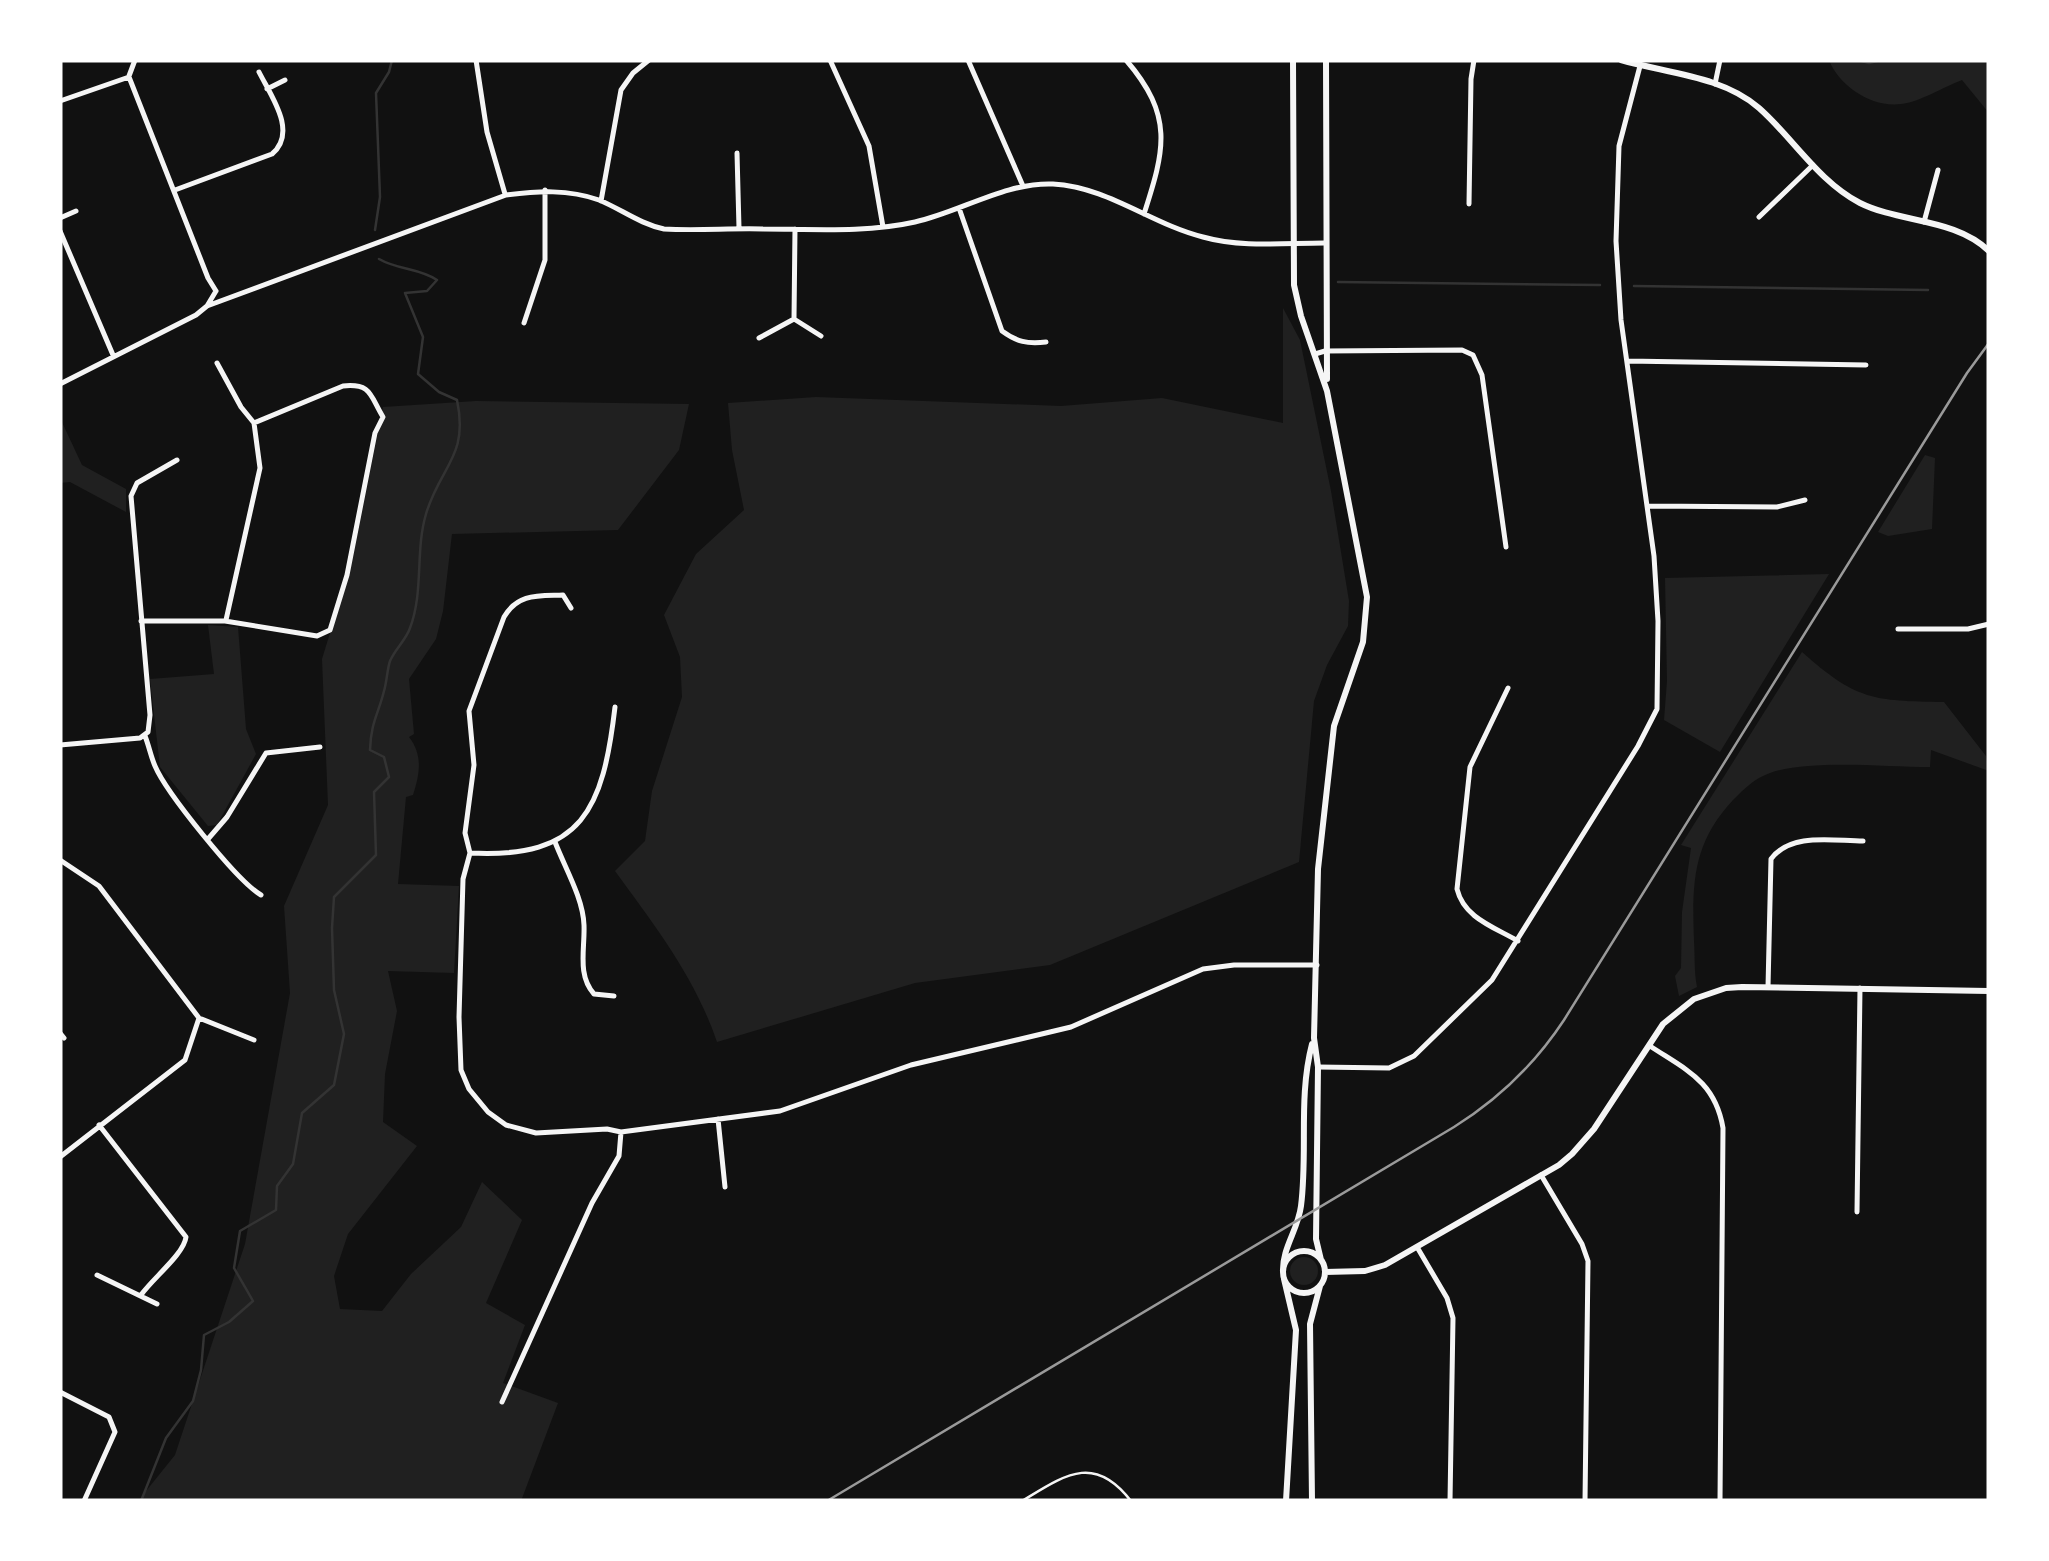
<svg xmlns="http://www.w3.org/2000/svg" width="2049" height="1561" font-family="Barlow,sans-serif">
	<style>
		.green { fill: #202020 }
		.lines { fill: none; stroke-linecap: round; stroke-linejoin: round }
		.stream { stroke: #333; stroke-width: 2.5 }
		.service { stroke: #f5f5f5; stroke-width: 2.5 }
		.minor { stroke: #f5f5f5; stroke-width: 5 }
		.tertiary { stroke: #f5f5f5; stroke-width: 6 }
		.rail { stroke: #9a9a9a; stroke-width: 2.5 }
	</style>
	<rect width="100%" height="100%" fill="#111"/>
	<!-- green -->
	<path class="green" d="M1829 60H1989V113L1962 80C1943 87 1920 102 1901 104 1872 108 1839 86 1829 60Z
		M1283 308 1300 340 1331 491 1349 601 1348 626 1327 665 1314 701 1299 862 1050 965 915 983 717 1042C695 977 655 926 615 871L645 841 652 791 682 697 680 657 664 615 696 554 744 510 732 450 728 403 816 397 1061 406 1162 398 1283 423Z
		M476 401 689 404 679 450 618 530 452 534 443 611 436 639 409 679 414 734 409 737C423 755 420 774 413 795L406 797 398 884 459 886 454 973 388 971 397 1011 385 1074 383 1122 417 1146 348 1234 334 1276 340 1309 382 1311 411 1274 461 1227 482 1182 522 1220 486 1303 525 1325 503 1383 558 1403 521 1501H138L175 1455 245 1244 290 993 284 906 328 805 322 659 353 558 383 407Z
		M60 418 82 465 126 489V512L70 482 60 483Z
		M1925 455 1935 458 1932 529 1888 536 1878 532Z
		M1829 574 1720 752 1664 720 1667 681 1665 578Z
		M208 625 238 627 246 729 256 754 217 825 208 826 160 767 150 679 214 674Z
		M1802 652C1856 700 1873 701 1944 702L1986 756 1989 771 1931 750 1930 767C1885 767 1810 759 1770 773 1755 778 1744 789 1733 800 1692 844 1692 884 1694 941 1695 957 1694 972 1697 987L1679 996 1675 976 1681 968 1682 912 1691 848 1681 845Z
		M1290 1271a14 14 0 1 1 28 0a14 14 0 1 1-28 0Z"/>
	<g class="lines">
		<!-- stream -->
		<path class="stream" d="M1858 60 1869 63 1881 60
			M375 230 380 197 376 93 389 72 392 60
			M1338 282 1600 285
			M1634 286 1928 290
			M141 1501 166 1438 193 1401 201 1370 204 1335 229 1322 253 1301 234 1268 240 1231 276 1210 277 1186 293 1164 302 1113 334 1085 344 1034 334 990 332 928 334 897 376 855 374 792 389 777 384 757 370 750C371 722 378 715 384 691 387 681 387 670 390 661 395 649 406 640 410 628 424 591 415 551 426 514 440 466 469 457 457 400L439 392 418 374 423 337 405 293 427 291 437 280C419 268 398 270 379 259"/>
		<!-- service -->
		<path class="service" d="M1022 1501C1065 1475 1094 1453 1131 1501"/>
		<!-- minor -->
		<path class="minor" d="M476 60 487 132 505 194
			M830 60 869 146 883 227
			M968 60 1023 186
			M1126 60C1174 116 1165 149 1144 214
			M129 76 135 60
			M1715 84 1720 60
			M267 89 285 80
			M60 101 129 77 208 278 216 291
			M737 153 739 228
			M175 190 272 154C298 132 271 96 259 72
			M601 201 621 90 633 73 649 60
			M1469 204 1471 79 1474 60
			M959 208 1002 331C1017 342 1027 344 1046 342
			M1759 217 1813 165
			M60 218 76 211
			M1924 222 1938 170
			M795 229 794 319 821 336
			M60 231 113 355
			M207 306 506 195C538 191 568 189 599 200 621 209 640 224 664 229 697 231 730 228 763 229 812 229 866 233 915 222 960 212 1006 182 1053 184 1108 187 1151 224 1203 237 1242 248 1284 243 1324 243
			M524 323 545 260V190
			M759 338 794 319
			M1315 354 1325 351 1462 350 1473 355 1482 375 1506 547
			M1627 361 1866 365
			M217 363 241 407 254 423 260 468 226 620
			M60 384 196 315 207 306 216 291
			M1649 506 1777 507 1805 500
			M571 608 563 595C539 596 518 593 504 617L469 711 474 765 465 833 470 853 463 879 459 1017 461 1070 469 1089 488 1112 506 1125 536 1133 607 1129 621 1132 780 1111 911 1065 1071 1027 1203 969 1234 965H1317
			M141 621H225L317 636 330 630 347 575 375 433 383 417C370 396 372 383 343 386L254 423
			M1898 629H1968L1989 624
			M1508 688 1470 767 1457 889C1464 918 1494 927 1518 941
			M145 736C149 746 151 757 155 766 166 792 237 881 261 895
			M60 745 140 738 148 732 150 715 131 496 137 483 177 460
			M208 839 227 817 266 753 320 747
			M555 842C565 868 583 898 584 925 585 949 577 975 594 994L614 996
			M470 853C583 859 603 809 615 707
			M60 860 99 886 199 1018 185 1060 60 1157
			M1768 987 1771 859C1791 832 1833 841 1863 841
			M199 1018 254 1040
			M60 1033 64 1038
			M1650 1046C1686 1070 1715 1081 1723 1128L1720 1501
			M1318 1067 1389 1068 1414 1056 1492 980 1638 746 1657 709 1658 621 1654 556 1621 320 1616 241 1619 146 1640 66
			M718 1119 725 1187
			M99 1125 186 1237C184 1254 153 1278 141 1295
			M1541 1175 1582 1244 1588 1261 1585 1501
			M1857 1212 1860 988
			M1417 1247 1447 1298 1453 1318 1450 1501
			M97 1275 157 1304
			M60 1392 109 1417 115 1432 84 1501
			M502 1402 592 1203 619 1156 621 1132"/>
		<!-- tertiary -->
		<path class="tertiary" d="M1293 60 1294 285 1301 316 1327 391 1367 597 1363 642 1334 726 1318 869 1314 1038 1318 1067 1316 1239 1321 1260
			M1326 60 1327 379
			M1621 60C1666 73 1723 76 1759 108 1793 138 1818 181 1860 203 1900 223 1955 218 1989 251
			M1283 1272a21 21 0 1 1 42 0a21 21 0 1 1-42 0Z
			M1283 1272C1282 1248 1298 1230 1301 1206 1308 1151 1298 1098 1312 1044
			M1325 1272 1365 1271 1385 1265 1559 1165 1572 1154 1594 1129 1663 1024 1694 999 1726 988 1742 987 1989 991
			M1284 1279 1296 1330 1286 1501
			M1312 1501 1310 1324 1320 1286"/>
		<!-- rail -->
		<path class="rail" d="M827 1501 1454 1127C1499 1099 1535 1064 1564 1020L1967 373 1989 343"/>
	</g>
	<!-- border -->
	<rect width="2049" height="1561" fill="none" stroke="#ffffff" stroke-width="125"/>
</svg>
